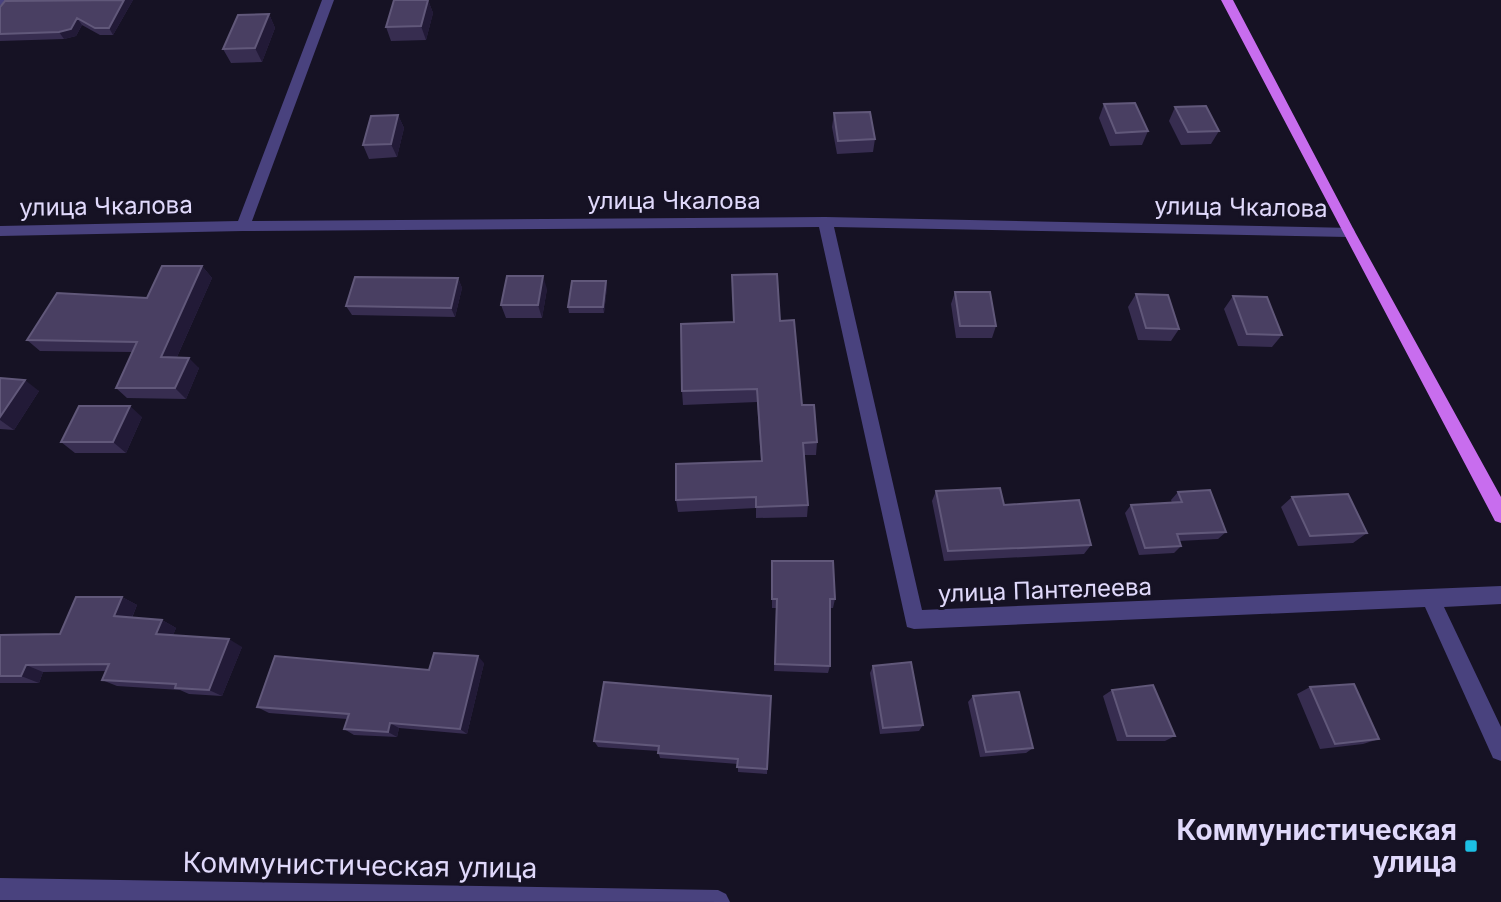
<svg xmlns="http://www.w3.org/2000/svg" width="1501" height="902" font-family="Inter,sans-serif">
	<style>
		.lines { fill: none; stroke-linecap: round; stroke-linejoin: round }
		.minor { fill: #49427e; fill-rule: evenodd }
		.major { fill: #c86dee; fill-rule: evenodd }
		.wall { fill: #372d50 }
		.shaded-wall { fill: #221a37 }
		.building { fill: #493f62; stroke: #61587a; stroke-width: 2 }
		.poi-dot { fill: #1cbfe4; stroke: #161224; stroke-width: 2.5 }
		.labels { text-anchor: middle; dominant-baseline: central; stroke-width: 6; stroke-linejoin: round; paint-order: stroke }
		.street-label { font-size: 24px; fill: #e0d9fb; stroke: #161224 }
		.near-poi-label { font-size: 28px; font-weight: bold; fill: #e0d9fb; stroke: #161224; text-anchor: end }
		.near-street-label { font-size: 28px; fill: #e0d9fb; stroke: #161224 }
	</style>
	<rect width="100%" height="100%" fill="#161224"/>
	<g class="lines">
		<!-- minor -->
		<path class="minor" d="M0 0H51L45 4 0 5Z
			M322 0H334L252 221 825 217 1353 228 1355 232 1348 237 834 227 922 610 1501 586V604L1444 607 1501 727V761L1493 758 1425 607 914 629 907 627 819 227 243 231 0 236V226L238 221Z
			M0 878 718 890 726 894 730 902 0 900Z"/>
		<!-- major -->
		<path class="major" d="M1221 0H1233L1355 232 1501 497V523L1495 521Z"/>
	</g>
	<!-- wall -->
	<path class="wall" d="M133 0 113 35H100L82 25 76 36 64 39 0 41V7Z
		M428 0 433 13 426 40 391 41 386 27Z
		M269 14 275 28 262 62 231 63 223 49Z
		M1104 104 1148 131 1142 145 1110 146 1099 118Z
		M1175 107 1219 131 1211 144 1181 145 1169 121Z
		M834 113 875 139 873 152 837 154 832 127Z
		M398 115 404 128 397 157 369 159 363 145Z
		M202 266 212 278 177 357 199 368 186 399 127 398 116 388 132 352 40 351 27 340 147 298Z
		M458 278 462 288 455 317 352 315 346 306Z
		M606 281 607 287 604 313H569L568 307Z
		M547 289 542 318H506L501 305Z
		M955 292 996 326 992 338H956L951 304Z
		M1136 294 1179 329 1171 341 1138 340 1128 307Z
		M1233 296 1282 335 1272 347 1238 346 1224 309Z
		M780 321 802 405 817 442 816 455H804L808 505 807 517 756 518V508L678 512 676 500 761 461 757 402 683 405 682 391Z
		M0 378 39 391 14 430 0 429Z
		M142 417 126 453H75L61 442Z
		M936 491 1004 505 1091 545 1084 554 944 561 932 501Z
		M1178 492 1226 532 1218 539 1179 541 1181 546 1174 553 1139 555 1125 513 1131 505 1172 503 1171 500Z
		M1292 497 1367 533 1353 543 1298 546 1281 507Z
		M772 561 835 599 833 608H830V666L828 673 774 671 776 608H772Z
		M122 597 137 605 132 618 162 620 176 628 173 635 242 647 222 696 189 694 180 690 117 686 102 680 105 671 43 672 39 683H0V635L60 634Z
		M484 663 467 734 399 728 397 737 354 735 344 729 347 719 269 713 257 707 429 670Z
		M873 666 923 725 919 731 880 734 870 673Z
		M1310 687 1379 739 1363 744 1320 749 1297 694Z
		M1112 690 1175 736 1165 741H1117L1103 696Z
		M771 696 767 774 738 772V764L660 758 658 751 598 747 594 741Z
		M973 696 1033 748 1026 753 980 757 968 702Z"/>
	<!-- shaded-wall -->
	<path class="shaded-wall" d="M124 0H133L113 35 109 28Z
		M428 0 433 13 426 40 421 26Z
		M269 14 275 28 262 62 255 48Z
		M77 18 82 25 76 36 64 39 59 32Z
		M398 115 404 128 397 157 391 144Z
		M202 266 212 278 172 368 161 357Z
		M543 276 547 289 542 318 538 305Z
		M458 278 462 288 455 317 451 308Z
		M606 281 607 287 604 313 603 307Z
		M189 358 199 368 186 399 175 388Z
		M25 380 39 391 14 430 0 420V417Z
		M130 406 142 417 126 453 113 442Z
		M122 597 137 605 129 624 114 616Z
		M162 620 176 628 170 642 156 634Z
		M229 639 242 647 222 696 209 690Z
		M478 656 484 663 467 734 460 729Z
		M26 665 43 672 39 683 21 676Z
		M390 723 399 728 397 737 388 732Z"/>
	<!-- building -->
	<path class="building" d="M124 0 109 28H95L77 18 71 29 59 32 0 34V7L5 1Z
		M394 0H428L421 26 386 27Z
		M269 14 255 48 223 49 238 15Z
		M1135 103 1148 131 1116 133 1104 104Z
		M1206 106 1219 131 1188 132 1175 107Z
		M870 112 875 139 838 141 834 113Z
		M398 115 391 144 363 145 371 116Z
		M162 266H202L161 357 189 358 175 388H116L137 342 27 340 57 293 147 298Z
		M777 274 780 321 794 320 802 405H814L817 442 803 443 808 505 756 507V497L676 500V464L762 461 757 389 682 391 681 324 734 322 732 275Z
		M507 276H543L538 305H501Z
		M355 277 458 278 451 308 346 306Z
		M572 281H606L603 307H568Z
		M955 292H990L996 326H960Z
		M1136 294 1168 295 1179 329 1146 328Z
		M1233 296 1267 297 1282 335 1247 334Z
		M0 378 25 380 0 417Z
		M79 406H130L113 442H61Z
		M1000 488 1004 505 1079 500 1091 545 948 551 936 491Z
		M1210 490 1226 532 1177 534 1181 546 1145 548 1131 505 1182 502 1178 492Z
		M1348 494 1367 533 1310 536 1292 497Z
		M772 561H833L835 599H830V666L775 664 777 599H772Z
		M76 597H122L114 616 162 620 156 634 229 639 209 690 175 688 176 684 102 680 109 664 26 665 21 676H0V635L60 634Z
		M434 653 478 656 460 729 390 723 388 732 344 729 349 714 257 707 275 656 429 670Z
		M911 662 923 725 883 728 873 666Z
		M604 682 771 696 767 769 737 767 738 759 658 753 659 746 594 741Z
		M1354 684 1379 739 1335 744 1310 687Z
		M1153 685 1175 736H1127L1112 690Z
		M1019 692 1033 748 986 752 973 696Z"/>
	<!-- markers -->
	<rect class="poi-dot" x="1464" y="839" width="14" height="14" rx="3.5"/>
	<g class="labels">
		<!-- street labels -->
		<g class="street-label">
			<text x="674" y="200">улица Чкалова</text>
			<text transform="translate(106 206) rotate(-1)">улица Чкалова</text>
			<text transform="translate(1241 207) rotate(1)">улица Чкалова</text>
			<text transform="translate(1045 590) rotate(-2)">улица Пантелеева</text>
		</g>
		<!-- near-poi labels -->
		<g class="near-poi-label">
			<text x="1457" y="830">Коммунистическая<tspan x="1457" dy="32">улица</tspan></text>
		</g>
		<!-- near-street labels -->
		<g class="near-street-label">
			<text transform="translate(360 865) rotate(1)">Коммунистическая улица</text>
		</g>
	</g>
</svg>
